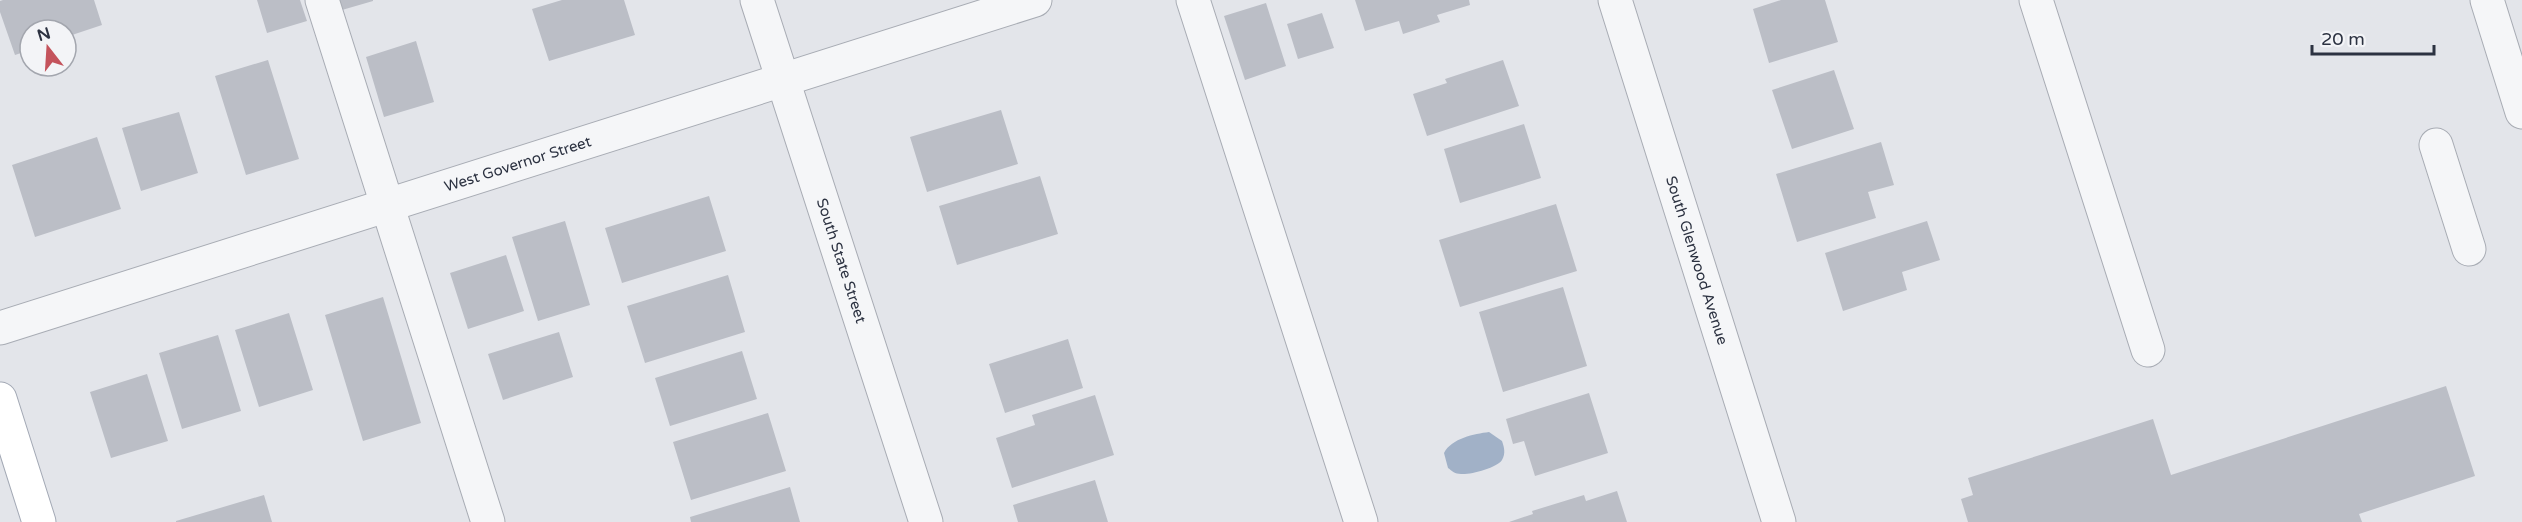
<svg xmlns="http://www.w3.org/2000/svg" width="2522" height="522" font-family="'Varela Round',sans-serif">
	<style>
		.water { fill: #a1b1c7 }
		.building { fill: #bbbec6 }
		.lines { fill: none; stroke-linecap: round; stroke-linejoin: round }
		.minor-casing { stroke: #a8acb4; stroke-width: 35 }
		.major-casing { stroke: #a3a9b5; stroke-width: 35 }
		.minor { stroke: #f5f6f8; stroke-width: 33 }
		.major { stroke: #fff; stroke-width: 33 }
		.labels { text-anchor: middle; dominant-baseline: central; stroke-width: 6; stroke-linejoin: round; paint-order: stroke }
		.street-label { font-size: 15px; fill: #2c3241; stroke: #f3f4f7 }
	</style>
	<rect width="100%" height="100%" fill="#e3e5ea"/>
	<!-- water -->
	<path class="water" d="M1489 432 1502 441C1504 447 1506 453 1502 460 1497 468 1470 475 1461 474 1455 474 1452 471 1448 468L1444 453C1452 438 1474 434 1489 432Z"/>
	<!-- building -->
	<path class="building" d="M3 0H94L102 25 66 37V30H30V50L15 55 0 12V1Z
		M257 0H300L307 21 267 33Z
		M339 0H373V1L342 10Z
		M562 0H624L635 35 549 61 532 9Z
		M1355 0H1469L1470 5 1437 15 1440 22 1403 34 1399 21 1365 31Z
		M1781 0H1825L1838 42 1769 63 1753 9Z
		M1266 3 1286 66 1245 80 1224 16Z
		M1322 13 1334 48 1298 59 1287 24Z
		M416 41 434 102 384 117 366 57Z
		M268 60 299 159 246 175 215 76Z
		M1503 60 1519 106 1427 136 1413 94 1447 83 1445 79Z
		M1834 70 1854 129 1792 149 1772 90Z
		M1001 110 1018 164 927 192 910 137Z
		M179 112 198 173 141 191 122 128Z
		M1524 124 1541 178 1460 203 1444 149Z
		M97 137 121 209 35 237 12 165Z
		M1881 142 1894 185 1868 192 1876 218 1797 242 1776 174Z
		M1040 176 1058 234 957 265 939 206Z
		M709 196 726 251 622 283 605 228Z
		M1556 204 1577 271 1460 307 1439 240Z
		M565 221 590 305 538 321 512 237Z
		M1927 221 1940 260 1902 272 1907 290 1843 311 1825 253Z
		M506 255 524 311 468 329 450 273Z
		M728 275 745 332 645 363 627 306Z
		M1563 287 1587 366 1503 392 1479 312Z
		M383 297 421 423 363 441 325 315Z
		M289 313 313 390 259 407 235 330Z
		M559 332 573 377 503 400 488 354Z
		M218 335 241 411 182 429 159 353Z
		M1068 339 1083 388 1005 413 989 364Z
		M742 351 757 399 670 426 655 378Z
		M147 374 168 441 111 458 90 392Z
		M2446 386 2475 476 2359 514 2362 522H1968L1961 499 1973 495 1968 478 2153 419 2171 475Z
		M1589 393 1608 453 1535 476 1524 441 1513 444 1506 419Z
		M1095 395 1114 455 1012 488 996 438 1035 425 1032 415Z
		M768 413 786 471 691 500 673 442Z
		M1095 480 1108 522H1018L1013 505Z
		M790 487 800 522H691L690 517Z
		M1617 491 1627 522H1509L1533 514 1532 511 1584 495 1586 501Z
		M264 495 272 522H176V521Z"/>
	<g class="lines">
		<defs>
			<g id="minor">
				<path d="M322 0 488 522"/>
				<path id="s1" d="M757 0 926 522"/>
				<path d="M1193 0 1361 522"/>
				<path id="s2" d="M1615 0 1779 522"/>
				<path d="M2036 0 2148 350"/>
				<path d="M2487 0 2522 112"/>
				<path d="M2436 145 2469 249"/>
				<path id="s3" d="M0 328 1035 0"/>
			</g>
			<path id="major" d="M0 399 39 522"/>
		</defs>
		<!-- minor casing -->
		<use href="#minor" class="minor-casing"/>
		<!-- major casing -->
		<use href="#major" class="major-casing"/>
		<!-- minor -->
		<use href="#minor" class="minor"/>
		<!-- major -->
		<use href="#major" class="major"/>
	</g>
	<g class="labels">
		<!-- street labels -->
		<g class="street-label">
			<text stroke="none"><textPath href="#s3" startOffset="543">West Governor Street</textPath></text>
			<text stroke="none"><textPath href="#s1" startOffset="274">South State Street</textPath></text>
			<text stroke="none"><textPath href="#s2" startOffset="273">South Glenwood Avenue</textPath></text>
		</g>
	</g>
	<!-- north arrow -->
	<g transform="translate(48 48) rotate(343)"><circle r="28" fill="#f3f4f7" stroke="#a3a6ae" stroke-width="1.5"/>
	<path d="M0-4.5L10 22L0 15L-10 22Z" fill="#c4535c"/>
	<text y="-9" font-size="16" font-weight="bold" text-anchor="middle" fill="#2c3241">N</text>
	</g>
	<!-- scale -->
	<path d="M2312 45v9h122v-9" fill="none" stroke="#2c3241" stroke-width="3"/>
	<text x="2321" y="45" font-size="18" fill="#2c3241" stroke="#f3f4f7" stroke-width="4.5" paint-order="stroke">20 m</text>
</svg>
